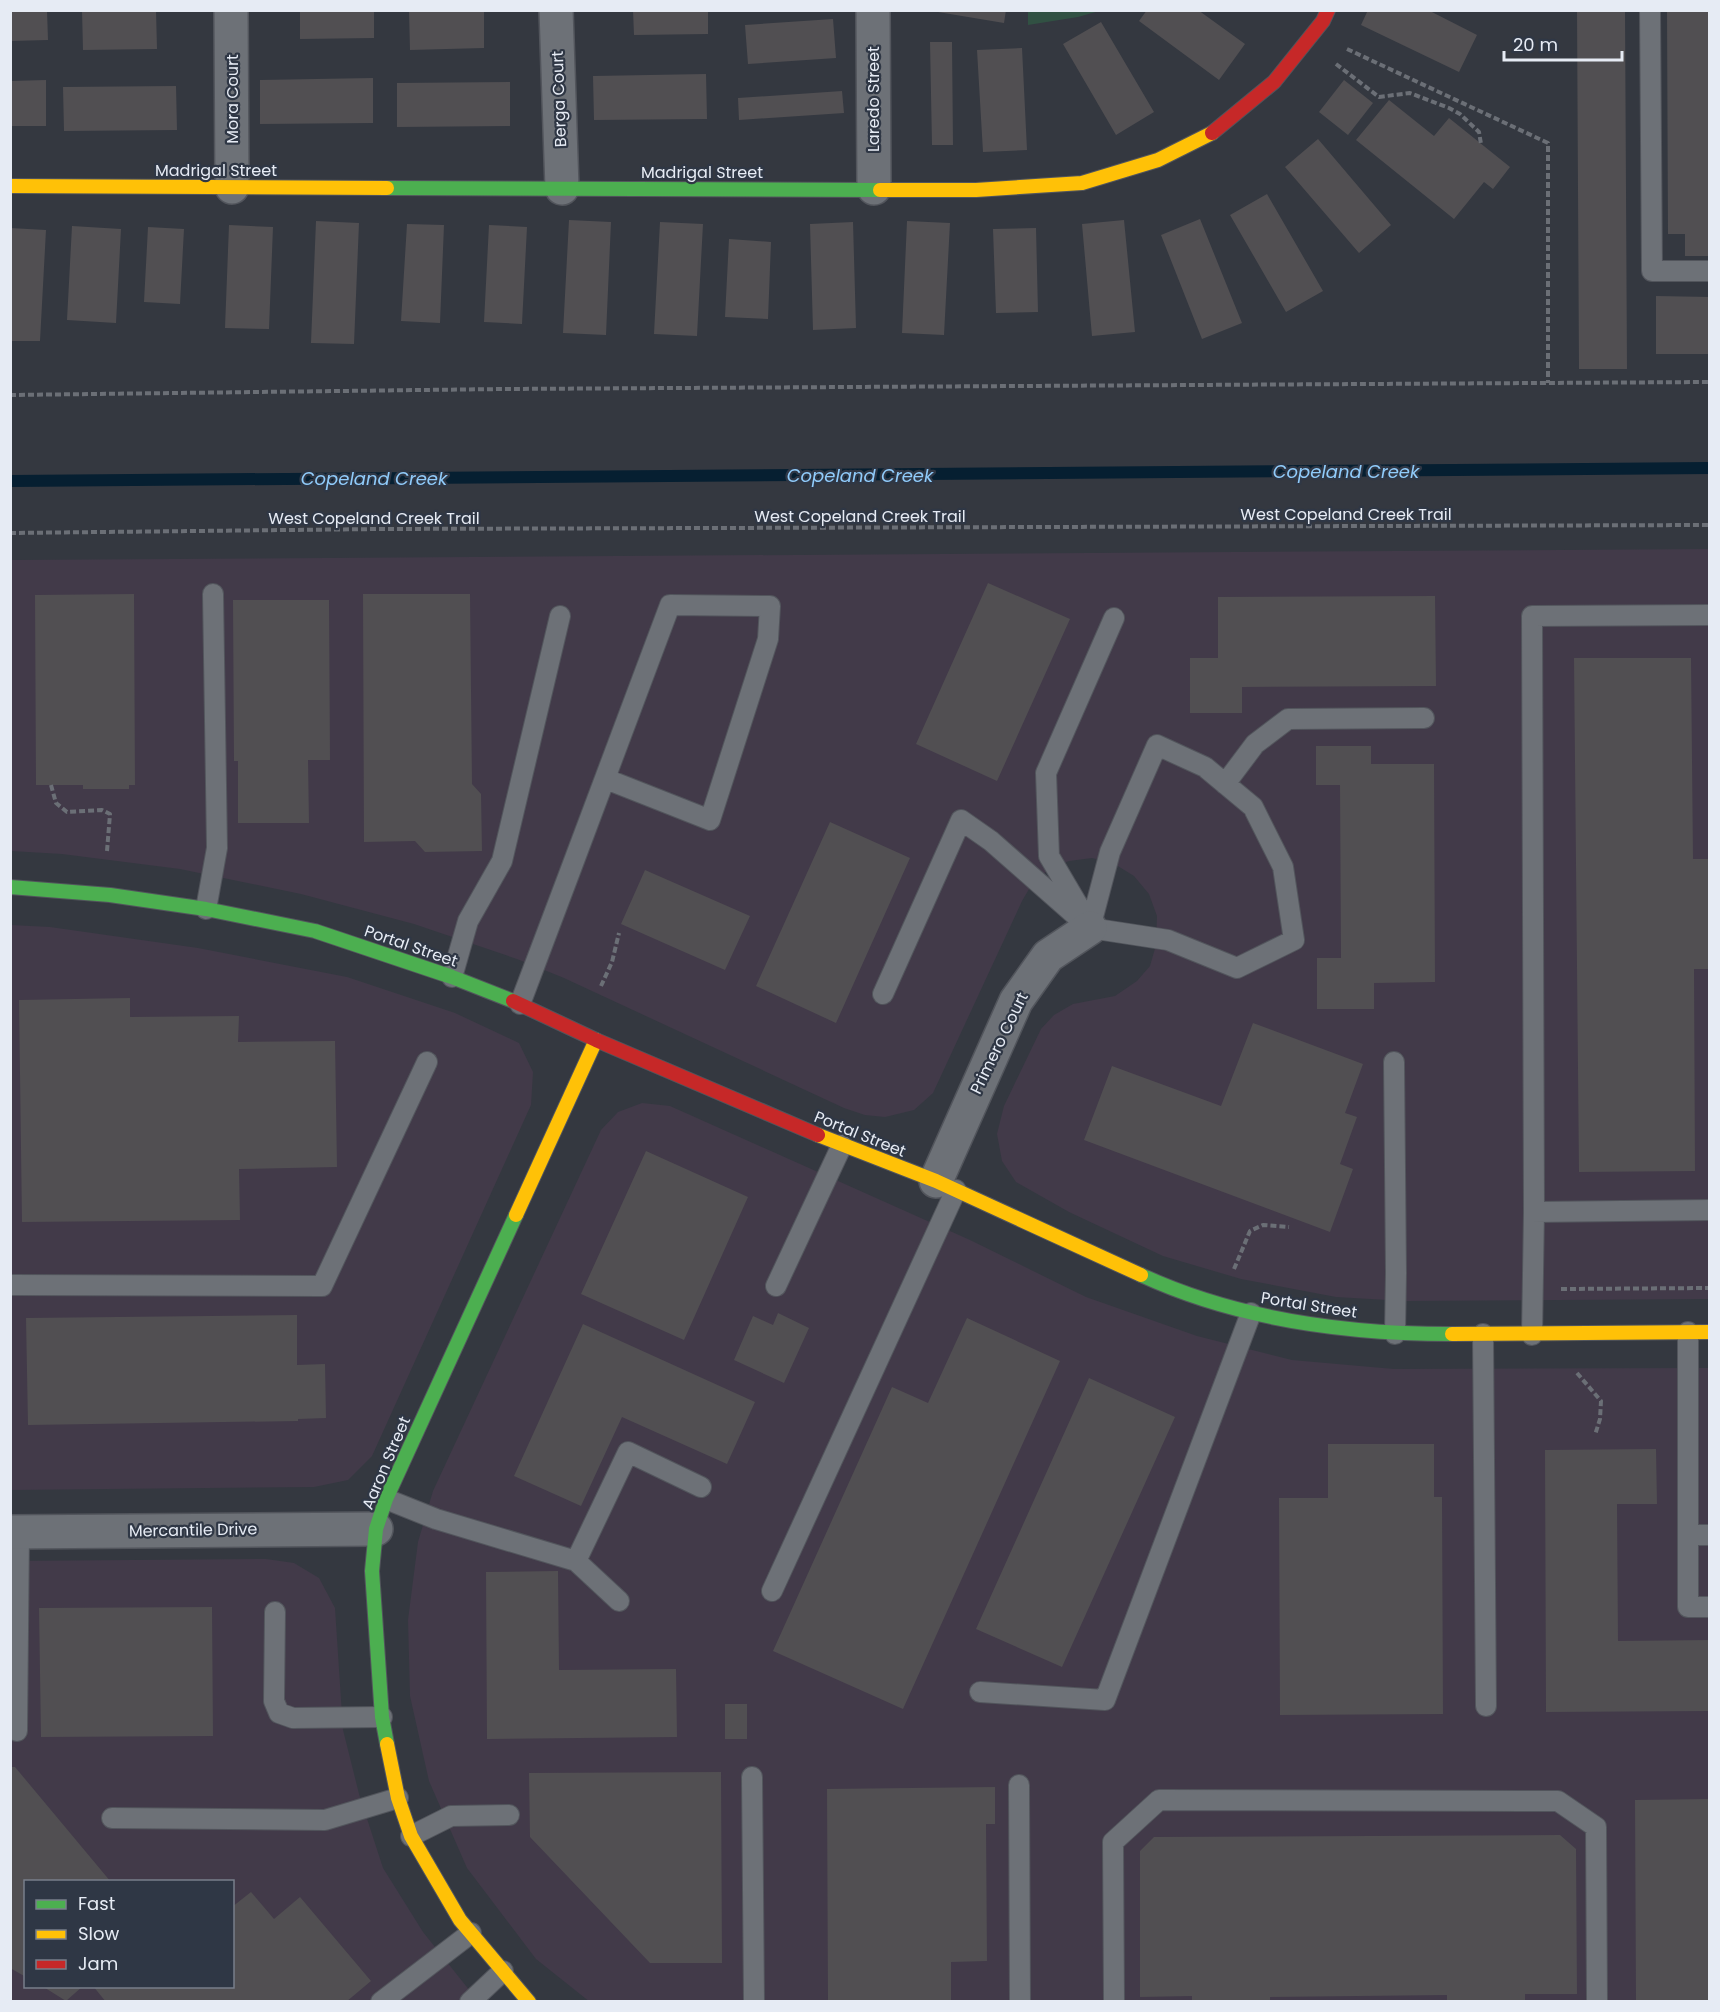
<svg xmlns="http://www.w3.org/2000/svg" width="1720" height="2012" font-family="Poppins,sans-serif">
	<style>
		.industrial { fill: #423a49; fill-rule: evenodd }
		.green { fill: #315143 }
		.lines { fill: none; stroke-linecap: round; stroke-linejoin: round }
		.stream { stroke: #061f31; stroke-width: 12 }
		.building { fill: #514f52 }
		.lane-casing { stroke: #52555c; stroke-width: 22 }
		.street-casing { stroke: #52555c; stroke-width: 36 }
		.fast-casing { stroke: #52555c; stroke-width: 16 }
		.slow-casing { stroke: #52555c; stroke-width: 16 }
		.jam-casing { stroke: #52555c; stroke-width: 16 }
		.path { stroke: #6b6f76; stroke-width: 4; stroke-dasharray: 6 3; stroke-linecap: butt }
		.lane { stroke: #6d7177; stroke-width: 20 }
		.street { stroke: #6d7177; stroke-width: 33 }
		.fast { stroke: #4caf50; stroke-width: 14 }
		.slow { stroke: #ffc107; stroke-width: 14 }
		.jam { stroke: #c62828; stroke-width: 14 }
		.labels { text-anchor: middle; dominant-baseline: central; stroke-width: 4.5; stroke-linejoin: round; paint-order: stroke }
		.street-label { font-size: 16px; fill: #e6ebf4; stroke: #2f3745 }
		.water-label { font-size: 18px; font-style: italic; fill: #90cbfa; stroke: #2f3745 }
	</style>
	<rect width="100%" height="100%" fill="#343840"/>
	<!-- industrial -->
	<path class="industrial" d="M1709 549V1299L1405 1301 1336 1297 1241 1279 1163 1256 1069 1212 1016 1182 1002 1161 997 1134 1004 1106 1041 1029 1054 1015 1073 1004 1115 996 1137 981 1150 966 1156 945 1157 916 1149 894 1134 876 1113 863 1092 858 1069 861 1049 869 1032 884 1022 901 933 1093 914 1110 885 1117 865 1115 844 1108 564 978 517 959 414 924 301 894 180 869 62 854 11 851V560Z
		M11 925 50 927 198 948 347 977 455 1013 519 1043 533 1072 531 1105 372 1456 348 1480 314 1487 11 1490Z
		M642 1103 670 1106 970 1240 1086 1297 1197 1336 1292 1360 1394 1369 1709 1368V2001L590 2002 536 1959 467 1868 429 1781 410 1696 408 1620 418 1542 433 1491 601 1130 618 1112Z
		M266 1559 294 1563 319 1578 335 1608 343 1730 359 1794 383 1868 423 1932 478 2001H11L10 1561ZM26 1882H232V1986H26Z"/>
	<!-- green -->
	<path class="green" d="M1028 11V10L1099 11 1078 17 1028 25Z"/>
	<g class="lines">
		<!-- stream -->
		<path class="stream" d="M10 481 1710 468"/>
	</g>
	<!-- building -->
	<path class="building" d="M10 10H47L48 40 10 41Z
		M82 10H156L157 49 83 50Z
		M300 10H374V38L300 39Z
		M409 10H484V48L410 50Z
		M633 10H708V34L634 35Z
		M926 10H1006L1004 23Z
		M1147 10H1198L1245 44 1219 80 1139 21Z
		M1368 10H1428L1477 35 1459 72 1361 25Z
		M1577 10H1625L1627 369H1579Z
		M1667 10H1710V256H1685V234H1668Z
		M833 19 836 58 748 64 745 25Z
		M1101 22 1154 112 1116 135 1063 44Z
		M930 42H952L953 145H932Z
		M1022 48 1027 150 983 152 977 50Z
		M706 74 707 119 594 120 593 76Z
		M373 78V123L260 124V80Z
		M46 80V126H10V81Z
		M1344 80 1373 103 1348 135 1319 112Z
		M510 82V126L397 127V83Z
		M176 86 177 130 64 131 63 87Z
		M842 91 844 113 739 120 738 98Z
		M1389 100 1434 136 1449 118 1510 167 1493 189 1484 182 1454 219 1356 140Z
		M1318 139 1391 225 1359 253 1285 167Z
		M1267 194 1323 291 1286 312 1230 215Z
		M1200 219 1242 323 1202 339 1161 235Z
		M569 220 611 222 606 335 563 333Z
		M1124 220 1135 332 1092 336 1082 224Z
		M316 221 359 223 354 344 311 343Z
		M907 221 950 223 944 335 902 333Z
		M660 222 703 224 697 336 654 334Z
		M853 222 856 328 813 330 810 224Z
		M407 224 444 225 440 323 401 321Z
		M229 225 273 227 269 329 225 328Z
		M489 225 527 227 522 324 484 322Z
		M72 226 121 229 116 323 67 320Z
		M148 227 184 229 180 304 144 302Z
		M10 228 46 230 40 341H10Z
		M1036 228 1038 312 996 313 993 229Z
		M729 239 771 242 768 319 725 317Z
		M1656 296 1710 297V354H1656Z
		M988 583 1070 619 997 781 916 744Z
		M134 594 135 785H129V789H83V785H36L35 595Z
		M363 594H470L472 784 481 794 482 851 425 852 415 841 364 842Z
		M1435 596 1436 686 1242 687V713H1190V658H1218V597Z
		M233 600H329L330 760H308L309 823H238V761H234Z
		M1574 658H1691L1693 859H1710V969H1694L1695 1171 1579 1172Z
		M1316 746H1371V764H1434L1435 982 1374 983V1009H1317V958H1341L1340 785H1316Z
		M830 822 910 858 836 1023 756 986Z
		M645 870 750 916 725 970 621 924Z
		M130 998V1017L239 1016 238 1042 335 1041 337 1167 239 1169 240 1220 22 1222 19 1000Z
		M1253 1023 1363 1064 1345 1113 1357 1117 1340 1164 1353 1169 1330 1232 1084 1140 1112 1066 1221 1106Z
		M646 1151 748 1197 684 1340 581 1294Z
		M778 1313 809 1328 784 1383 734 1360 753 1316 773 1325Z
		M297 1315V1365L325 1364 326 1418 298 1419V1421L28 1425 26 1318Z
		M967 1318 1060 1361 903 1709 773 1651 892 1387 928 1403Z
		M583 1324 755 1402 727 1464 622 1417 581 1506 514 1476Z
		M1089 1378 1175 1417 1062 1667 976 1629Z
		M1328 1444H1434V1497H1442L1443 1714 1280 1715 1279 1498H1328Z
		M1656 1449 1657 1504H1617L1618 1641 1710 1640V1711L1546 1712 1545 1450Z
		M558 1571 559 1670 676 1669 677 1737 487 1739 486 1572Z
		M212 1607 213 1736 41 1737 39 1608Z
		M725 1704H747V1739H725Z
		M10 1767H15L111 1882H26V1977L10 1968Z
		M721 1772 722 1963H650L530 1837 529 1773Z
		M995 1787V1824H986L987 1961 951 1962V2002H828L827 1789Z
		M1710 1799V2002H1636L1635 1800Z
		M1560 1835 1576 1849 1577 1994H1525V2002H1447V1995L1270 1997V2002H1192V1996L1140 1997V1851L1154 1837Z
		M251 1892 274 1919 300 1897 371 1981 346 2002H106L93 1986H232V1907Z
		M42 1986H83L66 2001Z"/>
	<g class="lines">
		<defs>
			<path id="lane" d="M1650 10 1652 271H1710
				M1157 745 1205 767 1253 807 1283 867 1294 940 1237 968 1168 940 1090 928 1110 852Z
				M1225 784 1255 744 1288 719 1424 718
				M206 909 217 848 213 594
				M1082 912 1049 856 1046 773 1114 618
				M452 977 468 921 502 861 560 616
				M883 994 961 820 991 841 1090 928
				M520 1004C570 871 621 738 670 605L770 606 768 639 710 820 606 779
				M1394 1062 1396 1273 1395 1334
				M1534 1212 1710 1210
				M10 1285 322 1286 427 1062
				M776 1286 842 1145
				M1688 1332V1607H1710
				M1483 1334 1486 1706
				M1532 1335 1534 1212 1532 616 1710 615
				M386 1499 436 1519 576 1561 628 1452 701 1487
				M1688 1535H1710
				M576 1561 619 1601
				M772 1591 956 1190
				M275 1612 274 1701 279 1713 293 1718 382 1717
				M980 1692 1105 1700 1251 1313
				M17 1731 19 1532
				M752 1777 754 2002
				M1019 1785 1020 2002
				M112 1818 325 1820 398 1798
				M411 1836 451 1816 509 1815
				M381 2002 471 1933
				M470 2002 503 1971
				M1114 2002 1113 1842 1159 1800 1558 1801 1596 1827 1597 2002"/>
			<path id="street" d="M231 10 232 187
				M556 10 562 188
				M873 10 874 188
				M936 1181 1016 1001 1048 956 1090 928
				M10 1532 376 1529"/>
			<path id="fast" d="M387 188 880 190
				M10 887 110 895 206 909 315 931 452 977 513 1001
				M1141 1275C1238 1320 1346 1334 1452 1334
				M387 1744 382 1717 372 1571 376 1529 386 1499 516 1215"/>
			<path id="slow" d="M10 186 387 188
				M880 190H976L1082 183 1158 160 1212 133
				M818 1135 936 1181 1141 1275
				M516 1215 596 1040
				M1452 1334 1710 1332
				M387 1744 398 1798 411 1836 460 1920 529 2002"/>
			<path id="jam" d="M1212 133 1274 82 1323 21 1328 10
				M513 1001 596 1040 818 1135"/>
		</defs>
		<!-- lane casing -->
		<use href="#lane" class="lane-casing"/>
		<!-- street casing -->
		<use href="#street" class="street-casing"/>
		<!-- fast casing -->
		<use href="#fast" class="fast-casing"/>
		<!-- slow casing -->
		<use href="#slow" class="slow-casing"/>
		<!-- jam casing -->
		<use href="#jam" class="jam-casing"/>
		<!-- path -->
		<path class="path" d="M1347 49 1548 143V383
			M1336 64 1379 97 1410 93 1449 108 1460 114 1479 132 1481 144
			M10 395 504 389 1710 382
			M10 533 380 529 1710 525
			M51 785 56 803 67 812 102 810 110 814 107 851
			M601 986 612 962 619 933
			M1234 1269 1250 1231 1263 1225 1289 1227
			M1561 1289 1710 1288
			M1577 1373 1601 1401 1600 1419 1595 1435"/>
		<!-- lane -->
		<use href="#lane" class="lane"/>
		<!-- street -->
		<use href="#street" class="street"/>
		<!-- fast -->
		<use href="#fast" class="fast"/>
		<!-- slow -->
		<use href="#slow" class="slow"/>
		<!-- jam -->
		<use href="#jam" class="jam"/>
	</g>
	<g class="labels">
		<!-- street labels -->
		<g class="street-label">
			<text transform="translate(232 99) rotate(-90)">Mora Court</text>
			<text transform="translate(559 99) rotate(-92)">Berga Court</text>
			<text transform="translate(873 99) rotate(-90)">Laredo Street</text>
			<text x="216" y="170">Madrigal Street</text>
			<text x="702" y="172">Madrigal Street</text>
			<text x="1346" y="514">West Copeland Creek Trail</text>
			<text x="860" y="516">West Copeland Creek Trail</text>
			<text x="374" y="518">West Copeland Creek Trail</text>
			<text transform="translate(411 946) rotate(19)">Portal Street</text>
			<text transform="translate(999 1043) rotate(-64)">Primero Court</text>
			<text transform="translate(860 1134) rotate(22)">Portal Street</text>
			<text transform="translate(1309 1305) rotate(9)">Portal Street</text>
			<text transform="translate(386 1463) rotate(-67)">Aaron Street</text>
			<text transform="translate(193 1530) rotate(-1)">Mercantile Drive</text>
		</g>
		<!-- water labels -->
		<g class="water-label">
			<text x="1346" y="471">Copeland Creek</text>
			<text x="860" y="475">Copeland Creek</text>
			<text x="374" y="478">Copeland Creek</text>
		</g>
	</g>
	<!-- border -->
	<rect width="1720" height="2012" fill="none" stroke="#e6ebf4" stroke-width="24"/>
	<!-- legend -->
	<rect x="24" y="1880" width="210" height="108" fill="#2f3745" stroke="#787f8b" stroke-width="1.5"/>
	<rect x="36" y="1900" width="30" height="9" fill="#4caf50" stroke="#787f8b" stroke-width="1.5"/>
	<text x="78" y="1910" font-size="18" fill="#e6ebf4">Fast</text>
	<rect x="36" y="1930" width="30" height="9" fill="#ffc107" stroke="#787f8b" stroke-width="1.5"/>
	<text x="78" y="1940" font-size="18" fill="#e6ebf4">Slow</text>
	<rect x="36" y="1960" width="30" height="9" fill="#c62828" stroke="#787f8b" stroke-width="1.5"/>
	<text x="78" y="1970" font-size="18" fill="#e6ebf4">Jam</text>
	<!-- scale -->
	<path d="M1504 51v9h118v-9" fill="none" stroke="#e6ebf4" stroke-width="3"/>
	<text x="1513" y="51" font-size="18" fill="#e6ebf4" stroke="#2f3745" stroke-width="4.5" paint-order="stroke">20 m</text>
</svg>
